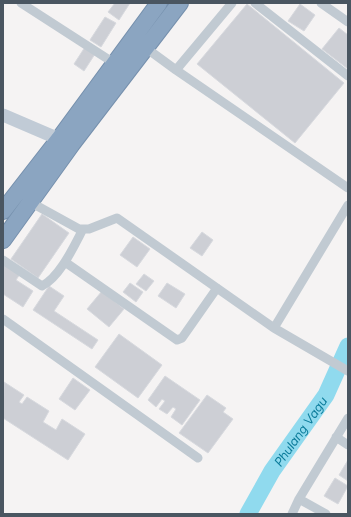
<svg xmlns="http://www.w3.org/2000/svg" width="351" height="517" font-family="Figtree,sans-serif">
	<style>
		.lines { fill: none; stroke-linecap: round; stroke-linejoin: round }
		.river { stroke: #90daee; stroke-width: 17 }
		.building { fill: #cdcfd5; stroke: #d7d9de }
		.highway-casing { stroke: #7690ad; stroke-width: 18 }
		.street { stroke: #c1cad2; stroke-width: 9 }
		.secondary { stroke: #c1cbd6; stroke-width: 13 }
		.highway { stroke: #8ba5c1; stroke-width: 16 }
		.labels { text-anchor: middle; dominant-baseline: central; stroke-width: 3.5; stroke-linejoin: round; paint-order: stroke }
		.water-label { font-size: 13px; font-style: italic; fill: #0c7c9b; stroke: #fff }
	</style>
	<rect width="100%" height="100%" fill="#f5f3f3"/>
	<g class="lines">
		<!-- river -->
		<path class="river" id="s1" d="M248 514 272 471 326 395 348 346"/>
	</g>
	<!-- building -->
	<path class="building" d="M115 3H130L119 20 108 12Z
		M247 4 344 83 295 143 197 64Z
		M300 4 315 15 304 31 288 21Z
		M105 17 116 23 101 47 90 40Z
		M339 28 348 35V69L322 49Z
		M85 47 95 54 84 71 74 64Z
		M42 214 69 233 38 278 11 259Z
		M202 232 213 240 202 256 190 248Z
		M133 237 150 249 137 267 120 255Z
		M3 263 20 274 16 280 33 291 23 307 3 294Z
		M144 274 154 281 146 291 136 284Z
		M130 283 143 292 136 302 123 292Z
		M167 283 185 294 176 308 158 296Z
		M49 286 64 296 54 311 98 340 92 349 33 310Z
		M102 291 124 309 109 327 87 309Z
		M119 334 162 365 138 398 95 367Z
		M165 376 200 400 182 425 171 417 176 409 173 407 167 414 159 409 165 401 162 399 156 407 148 400Z
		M73 378 90 390 75 410 59 399Z
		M4 382 24 395 19 402 22 404 27 397 49 411 43 422 56 430 62 419 85 434 68 460 3 418Z
		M207 395 226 408 223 412 233 419 208 453 179 433Z
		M348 460V481L339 475Z
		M335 478 348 486 338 504 324 496Z"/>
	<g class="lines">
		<defs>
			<path id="highway" d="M3 211 59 139 159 3
				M3 240 72 144 180 3"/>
		</defs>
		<!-- highway casing -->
		<use href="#highway" class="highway-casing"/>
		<!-- street -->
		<path class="street" d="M21 3 114 63
			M255 3 348 76
			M321 3 348 22
			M146 48 176 70 232 3
			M176 70 348 188
			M30 202 79 229H89L117 218 274 328 348 371
			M3 260 42 286C60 277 74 246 83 229
			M65 262 177 340 182 338 217 288
			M3 319 198 458
			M274 328 348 205
			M336 437 348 445
			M292 514 299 499
			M326 514 299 499 348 418"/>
		<!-- secondary -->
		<path class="secondary" d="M3 115 59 139"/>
		<!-- highway -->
		<use href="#highway" class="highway"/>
	</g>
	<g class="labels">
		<!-- water labels -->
		<g class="water-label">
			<text stroke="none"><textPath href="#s1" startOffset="98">Phulang Vagu</textPath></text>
		</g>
	</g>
	<!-- border -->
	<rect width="351" height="517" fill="none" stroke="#4a5661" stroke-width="8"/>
</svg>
